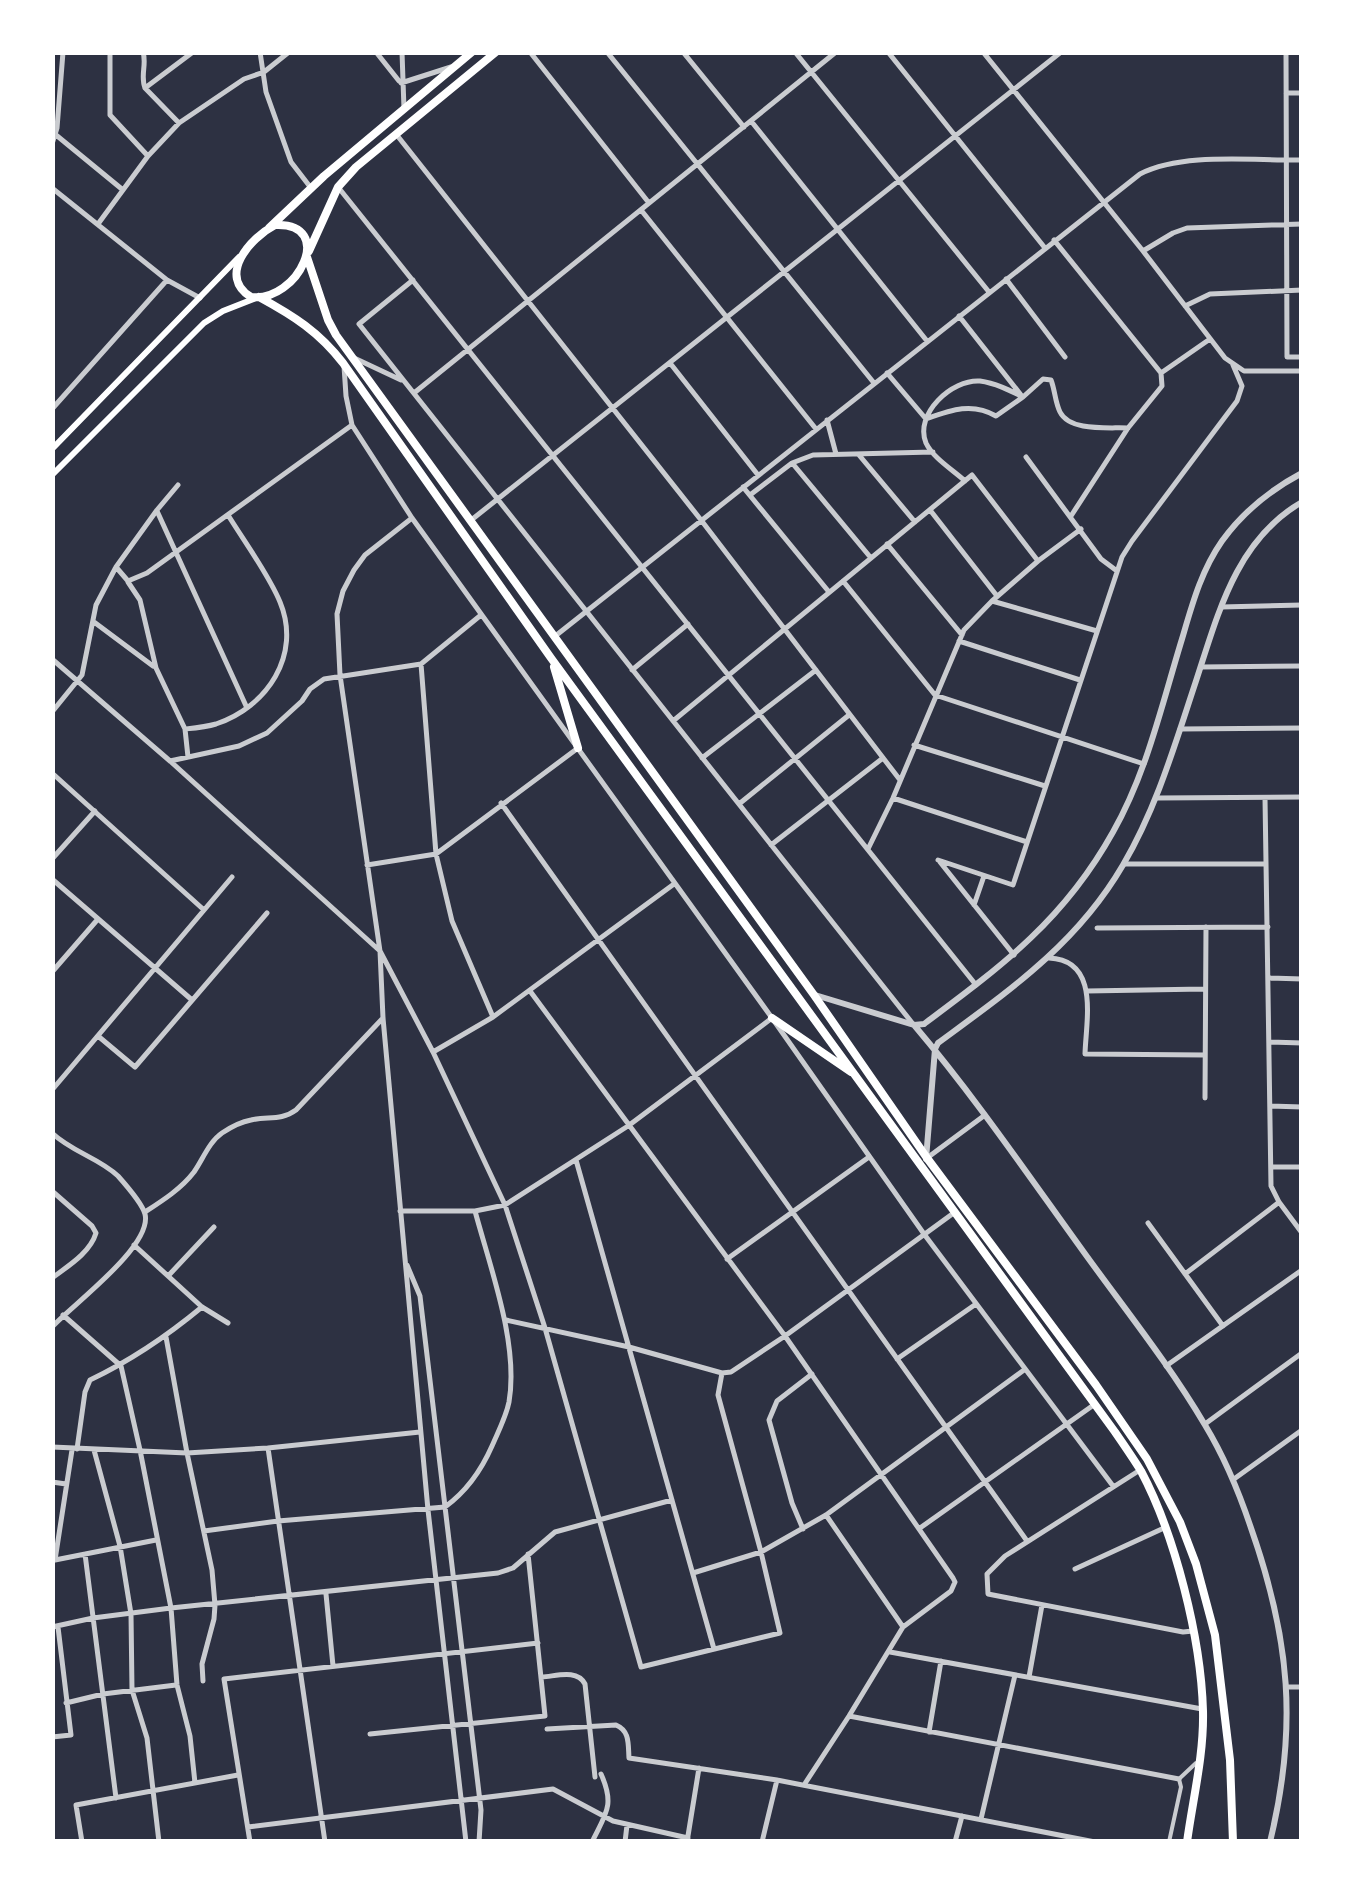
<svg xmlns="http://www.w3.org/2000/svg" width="1354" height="1894" font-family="Lato,sans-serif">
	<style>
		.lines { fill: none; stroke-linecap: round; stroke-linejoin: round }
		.pedestrian { stroke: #caccd0; stroke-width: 4 }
		.minor { stroke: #caccd0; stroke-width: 5 }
		.tertiary { stroke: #caccd0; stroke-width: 6 }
		.secondary { stroke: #fff; stroke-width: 6 }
		.primary { stroke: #fff; stroke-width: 8 }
	</style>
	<rect width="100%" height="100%" fill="#2d3142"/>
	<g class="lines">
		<!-- pedestrian -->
		<path class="pedestrian" d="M1169 1842 1181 1787 1179 1779 1196 1763"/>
		<!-- minor -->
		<path class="minor" d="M110 52V115L147 155
			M143 52C147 64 140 76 145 88L179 123
			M260 52 266 92 291 162 311 188
			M376 52 399 81
			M402 52 404 109
			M530 52 649 203
			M607 52 874 383
			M683 52 744 127
			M795 52 989 292
			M888 52 1045 248
			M983 52 1143 251 1225 358 1244 371H1302
			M1286 52 1287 357H1302
			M401 83 451 67
			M145 88 193 52
			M1286 93H1302
			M751 121 927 341
			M396 134 701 520 900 780
			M56 135 123 190
			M52 144 57 128 63 52
			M338 187 976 985
			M52 188 167 280 200 298
			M641 210 816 429
			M98 224 148 156 179 123 244 79 264 72 289 52
			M1054 240 1161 373
			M1143 251 1173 233 1187 228 1302 224
			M1006 279 1065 357
			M413 280 359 324 913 1024
			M1185 306 1210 294 1302 290
			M959 316 1021 395
			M352 357 401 380
			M670 363 758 475
			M344 366 346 396 352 425 412 518 772 1018 924 1234 1113 1486
			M887 373 926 419C951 410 972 402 996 416L1023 397 1043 379 1051 380C1055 390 1055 402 1060 412 1070 432 1109 427 1128 428
			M414 393 836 52
			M52 409 167 280
			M827 420 836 454
			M859 455 915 522
			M1026 457 1101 559 1117 571
			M793 464 871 558
			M965 481C953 470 933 458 926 443 914 414 952 379 980 381 995 383 1009 390 1023 397
			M743 487 829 592
			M750 495 792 463 813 455 933 452
			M930 510 997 596
			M157 511 247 708
			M1071 516 1128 428 1162 386 1161 373 1210 339
			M412 518 365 555 354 570 343 591 337 614 340 675 380 951 383 1018 428 1510 466 1842
			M470 521 1061 52
			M887 544 962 635
			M116 567 128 581 147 573 352 425
			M843 581 935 695 1144 764
			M128 582 140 600 156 668 185 729 188 757
			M992 601 1097 631
			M1221 607 1302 605
			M94 622 153 666
			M554 637 1140 174C1184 152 1252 161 1302 160
			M959 641 1080 680
			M52 659 170 761 380 951 433 1052 505 1205 545 1328 641 1667 780 1633 761 1552 718 1395 722 1373
			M421 664 436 854 452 921 493 1017
			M1201 667 1302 666
			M632 670 688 624
			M52 712 82 675 96 605 116 567 157 510 178 485
			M673 721 972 475 1038 561
			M185 729C195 728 206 727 216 724 267 707 302 655 280 602 269 575 244 541 228 515
			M1180 729 1302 728
			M914 745 1045 786
			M702 758 816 670
			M170 761 239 746 267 733 302 701 310 689 324 679 421 664 481 615
			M52 773 204 910
			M893 798 1027 842
			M1157 798 1302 797
			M1265 798 1271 1186 1279 1202 1302 1233
			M501 803 1027 1541
			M739 804 849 715
			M771 845 883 758
			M868 849 893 798 964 630 992 601 1038 561 1081 529
			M52 859 95 811
			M938 860 1013 885 1122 557 1132 541 1237 401 1242 386 1233 365
			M940 862 1014 955
			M1124 864H1266
			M367 865 436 854 578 748
			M52 879 192 1000
			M974 905 984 876
			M1097 928 1268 927
			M1049 958C1100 960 1086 1020 1085 1054L1205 1055
			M52 972 98 919
			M1270 978 1302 979
			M530 991 785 1336 953 1578 955 1582 951 1591 903 1627 849 1716 804 1785
			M1087 991 1204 989
			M98 1036 135 1067 267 913
			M1270 1042 1302 1043
			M433 1052 493 1017 674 884
			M52 1090 232 877
			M1205 1098 1206 927
			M1270 1106 1302 1107
			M52 1133C72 1152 99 1158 118 1176 126 1185 142 1203 145 1214 153 1246 72 1305 52 1327
			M927 1158 985 1115
			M576 1160 714 1649
			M1271 1167H1302
			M52 1191 92 1226 96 1233C90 1253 68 1266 52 1278
			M400 1211H475L505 1205 628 1126 772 1018
			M145 1212C162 1201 181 1189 194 1172 203 1159 209 1142 222 1133 231 1127 240 1122 251 1120 268 1116 281 1121 296 1110L383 1018
			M1148 1223 1223 1326
			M134 1245 202 1307 228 1323
			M727 1259 869 1157
			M407 1265 420 1296 481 1810 479 1842
			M1185 1274 1278 1203
			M169 1275 214 1227
			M63 1315 121 1366 140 1450 171 1608 177 1685 190 1736 195 1783
			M506 1320 629 1347 722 1373 731 1372 785 1336 955 1212
			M166 1337 187 1453 212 1570 215 1605 214 1619 202 1664 203 1681
			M897 1359 976 1304
			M1166 1366 1302 1270
			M1205 1424 1302 1353
			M52 1447 187 1453 268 1448 420 1432
			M268 1448 325 1842
			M77 1449 85 1392 90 1380C132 1360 167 1336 202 1307
			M94 1450 120 1546 131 1614 132 1690 147 1738 159 1842
			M1140 1470 1005 1556 987 1574 988 1594 1183 1632 1193 1631
			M1234 1479 1302 1430
			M52 1482 66 1484
			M826 1515 903 1627
			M920 1528 1095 1404
			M803 1529 792 1503 769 1420 777 1401 812 1374
			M204 1531 278 1521 445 1507C467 1491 481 1471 492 1446 498 1432 506 1417 509 1402 519 1344 490 1267 475 1211
			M85 1554 116 1798
			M55 1560 72 1450
			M55 1560 156 1540
			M1075 1569 1164 1528
			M693 1573 761 1552 826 1515 1024 1370
			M326 1594 333 1666
			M52 1627 93 1618 171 1608 498 1573 513 1568 555 1532 672 1500
			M890 1652 1202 1709
			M542 1677C557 1676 577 1669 585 1684L595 1777
			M1029 1677 1042 1605
			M1287 1687H1302
			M66 1703 103 1694 176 1685
			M849 1716 1179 1779
			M547 1729 616 1725C630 1731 628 1744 629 1758L777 1780 1095 1842
			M929 1732 941 1661
			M370 1734 545 1716 528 1554
			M52 1737 71 1735 58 1627
			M981 1819 1015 1675
			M248 1827 553 1789 613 1821 688 1838
			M82 1842 76 1805 238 1775
			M250 1842 224 1679 538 1643
			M592 1842C606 1813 615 1805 601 1774
			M625 1842 627 1825
			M687 1842 699 1768
			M762 1842 777 1780
			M955 1842 962 1816"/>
		<!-- tertiary -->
		<path class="tertiary" d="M815 995 914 1025 924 1024C1003 965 1064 920 1113 832 1147 772 1162 704 1182 639 1192 605 1201 571 1222 541 1243 512 1270 490 1302 473
			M914 1025C975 1097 1028 1175 1083 1251 1124 1308 1169 1364 1205 1425 1225 1458 1239 1492 1251 1528 1290 1639 1298 1727 1270 1842
			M926 1159 935 1049 938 1043C1010 990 1077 944 1123 865 1157 807 1175 744 1196 681 1218 614 1236 540 1302 502"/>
		<!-- secondary -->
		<path class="secondary" d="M52 449 239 257
			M52 475 204 323 223 311 256 298"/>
		<!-- primary -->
		<path class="primary" d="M275 225C337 222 298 303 251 297 217 276 250 238 275 225Z
			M269 228 324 176 472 52
			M309 251 338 187 356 167 496 52
			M307 257 328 320 336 335 814 995 927 1158 1096 1385 1147 1459 1180 1522 1196 1564 1215 1635 1230 1760 1233 1842
			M259 297C294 316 319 332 343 363L551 658 1115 1432C1124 1445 1133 1458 1141 1471 1175 1535 1201 1638 1203 1711 1204 1755 1193 1798 1187 1842
			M554 667 578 748
			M772 1018 851 1072"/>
	</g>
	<!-- border -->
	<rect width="1354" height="1894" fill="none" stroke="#ffffff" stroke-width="110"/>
</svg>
